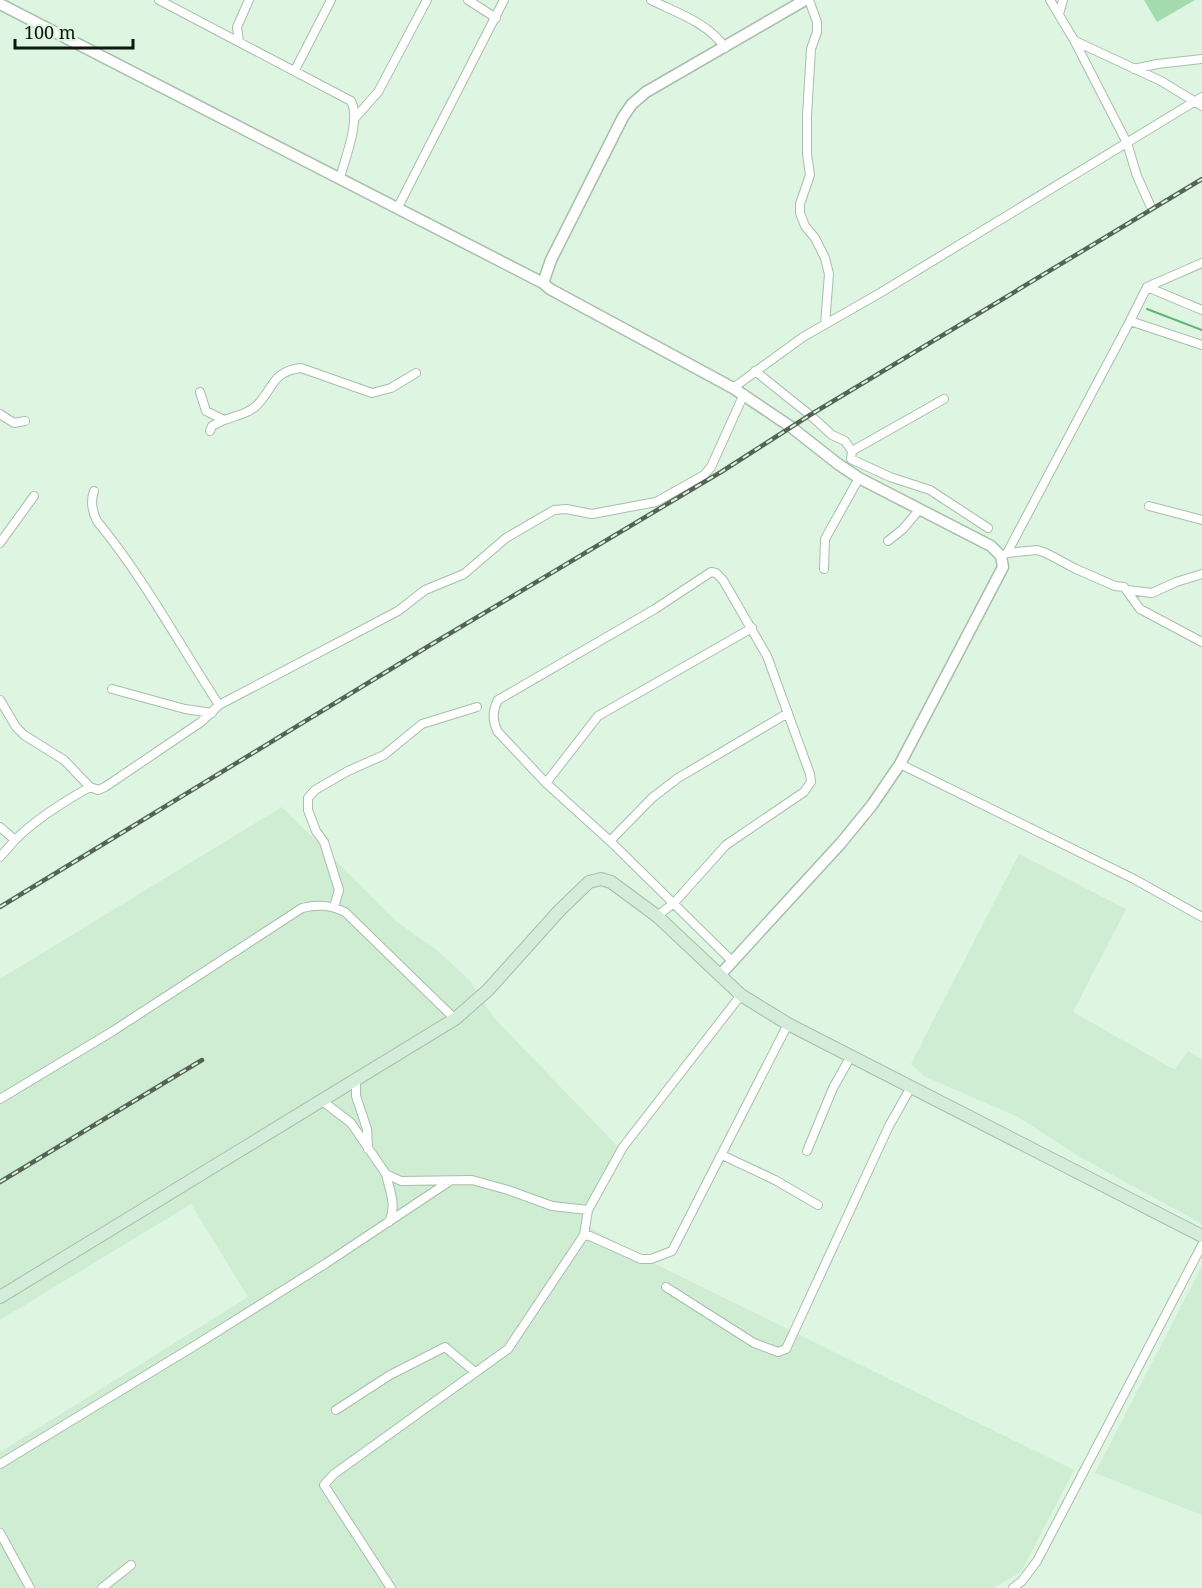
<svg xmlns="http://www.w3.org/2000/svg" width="1202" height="1588" font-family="'Noto Serif',serif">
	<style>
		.built { fill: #ceedd3 }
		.green { fill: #a3dbae }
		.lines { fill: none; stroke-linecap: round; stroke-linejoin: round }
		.stream { stroke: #62b476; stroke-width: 2 }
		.minor-casing { stroke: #a8beab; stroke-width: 10 }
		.tertiary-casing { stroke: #a8beab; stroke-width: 13 }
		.secondary-casing { stroke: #a8beab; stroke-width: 14 }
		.minor { stroke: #fff; stroke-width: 8 }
		.tertiary { stroke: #fff; stroke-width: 10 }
		.secondary { stroke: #d4ecda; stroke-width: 12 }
		.rail-casing { stroke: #556357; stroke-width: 4.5 }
		.rail { stroke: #ddf5e1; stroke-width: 2; stroke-dasharray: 7; stroke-linecap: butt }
	</style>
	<rect width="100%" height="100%" fill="#ddf5e1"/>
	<!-- built -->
	<path class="built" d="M282 807 396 921 439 952 470 981 494 1018 623 1152 600 1188 588 1226 643 1258 1074 1470 1021 1572 993 1588H0V1452L248 1297 191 1204 0 1320V979Z
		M1019 854 1126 909 1073 1012 1175 1070 1188 1051 1202 1059V1224L1080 1157 1018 1117 924 1076 911 1064Z
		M1202 1266V1515L1095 1473Z"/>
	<!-- green -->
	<path class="green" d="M1144 0H1195L1157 22Z"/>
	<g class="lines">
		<!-- stream -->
		<path class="stream" d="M1147 309 1202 330"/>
		<defs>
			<path id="minor" d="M159 0 351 101C361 120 345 158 340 178
				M468 0 496 18
				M651 0C677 13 709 23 725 48
				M809 0 817 22V32L811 49 807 116V154L810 175 800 204V213L805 226 815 238 825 258 829 274 825 324
				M1050 0 1074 40 1127 143 1137 176 1150 205
				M1059 14 1063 0
				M239 41 237 27 249 0
				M1075 41 1161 81 1202 106
				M1134 69 1157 64 1202 59
				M295 70 331 0
				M355 118 378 92 427 0
				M398 207 504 0
				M1147 287 1202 310
				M1130 321 1147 287 1202 263
				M755 371 810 415 832 435 845 441 852 451 851 459 890 477 930 490 988 528
				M733 388 803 337 880 293 1202 97
				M200 392 206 411 224 420C235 416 247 414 255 407 273 391 271 371 301 368L372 393 391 388 416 373
				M0 414 14 423 25 421
				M210 431 212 426 224 420
				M852 451 944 399
				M94 491C90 502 92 511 97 521 144 578 179 644 219 705
				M1149 506 1202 520
				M888 541 903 529 919 510
				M0 543 34 496
				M1007 553 1037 550 1046 553 1076 569 1115 586 1124 587 1140 609 1202 642
				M1001 556 1007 553 1130 321 1202 345
				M824 569 825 539 859 478
				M1127 590 1152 593 1176 582 1202 574
				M112 689 185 709 212 713
				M0 700 16 727 24 735 64 760 90 787 98 790 105 787 201 722 219 705 398 611 425 590 464 574 506 538 554 510 566 509 592 514 656 502 704 475 711 467 744 394
				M900 764 1134 879 1202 917
				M546 783 598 716 752 628
				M0 827 15 840C37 818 63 802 90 787
				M610 841 652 798 678 778 788 713
				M0 857 15 840
				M334 907 339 890 324 842 316 831 308 810V798L315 790 348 771 384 755 422 724 477 707
				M657 916 674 903 726 845 804 792 811 782 810 774 767 656 723 580 716 573 711 572 655 609 498 700C492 711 492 721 498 732L546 783 610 841 732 961
				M356 1079V1096L367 1129 368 1149
				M0 1099 113 1031 302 908C318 904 330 905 345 912L455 1019
				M321 1100 351 1123 386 1174 401 1181 472 1180 508 1190 552 1206 588 1210 623 1147 741 995
				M807 1151 833 1088 851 1056
				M722 1155 775 1180 818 1205
				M386 1174C390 1192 397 1205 389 1222
				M584 1235 590 1236 641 1259H651L672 1251 788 1024
				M666 1287 754 1343 778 1352 786 1349 889 1126 911 1087
				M336 1410 390 1375 445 1347 475 1372
				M0 1464 199 1343 325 1264 450 1181
				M0 1533 30 1588
				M102 1588 131 1565
				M391 1588 324 1485 334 1474 508 1349 584 1235 588 1210
				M1013 1588 1022 1581 1037 1561 1202 1245"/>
			<path id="tertiary" d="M0 4 543 283
				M720 975 841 843 872 805 900 764 1003 567 1001 556 991 546 859 478 838 464 791 427 733 388 550 289 543 283 551 260 623 117 632 104 646 92 805 0"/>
			<path id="secondary" d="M0 1297 455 1019 488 990 559 911 589 882 601 879 611 882 657 916 741 995 788 1024 1202 1236"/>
		</defs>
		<!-- minor casing -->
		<use href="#minor" class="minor-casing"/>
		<!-- tertiary casing -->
		<use href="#tertiary" class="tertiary-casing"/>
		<!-- secondary casing -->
		<use href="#secondary" class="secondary-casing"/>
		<!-- minor -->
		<use href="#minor" class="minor"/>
		<!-- tertiary -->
		<use href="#tertiary" class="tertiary"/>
		<!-- secondary -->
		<use href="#secondary" class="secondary"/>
		<defs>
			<path id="rail" d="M0 907 427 647 721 472 810 415 1202 179
				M0 1182 202 1060"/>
		</defs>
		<!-- rail casing -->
		<use href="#rail" class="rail-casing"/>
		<!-- rail -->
		<use href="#rail" class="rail"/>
	</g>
	<!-- scale -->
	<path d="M15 39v9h118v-9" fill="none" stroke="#0e1710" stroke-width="3"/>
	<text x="24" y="39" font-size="18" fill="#0e1710" stroke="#ddf5e1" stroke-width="4.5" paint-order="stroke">100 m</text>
</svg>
